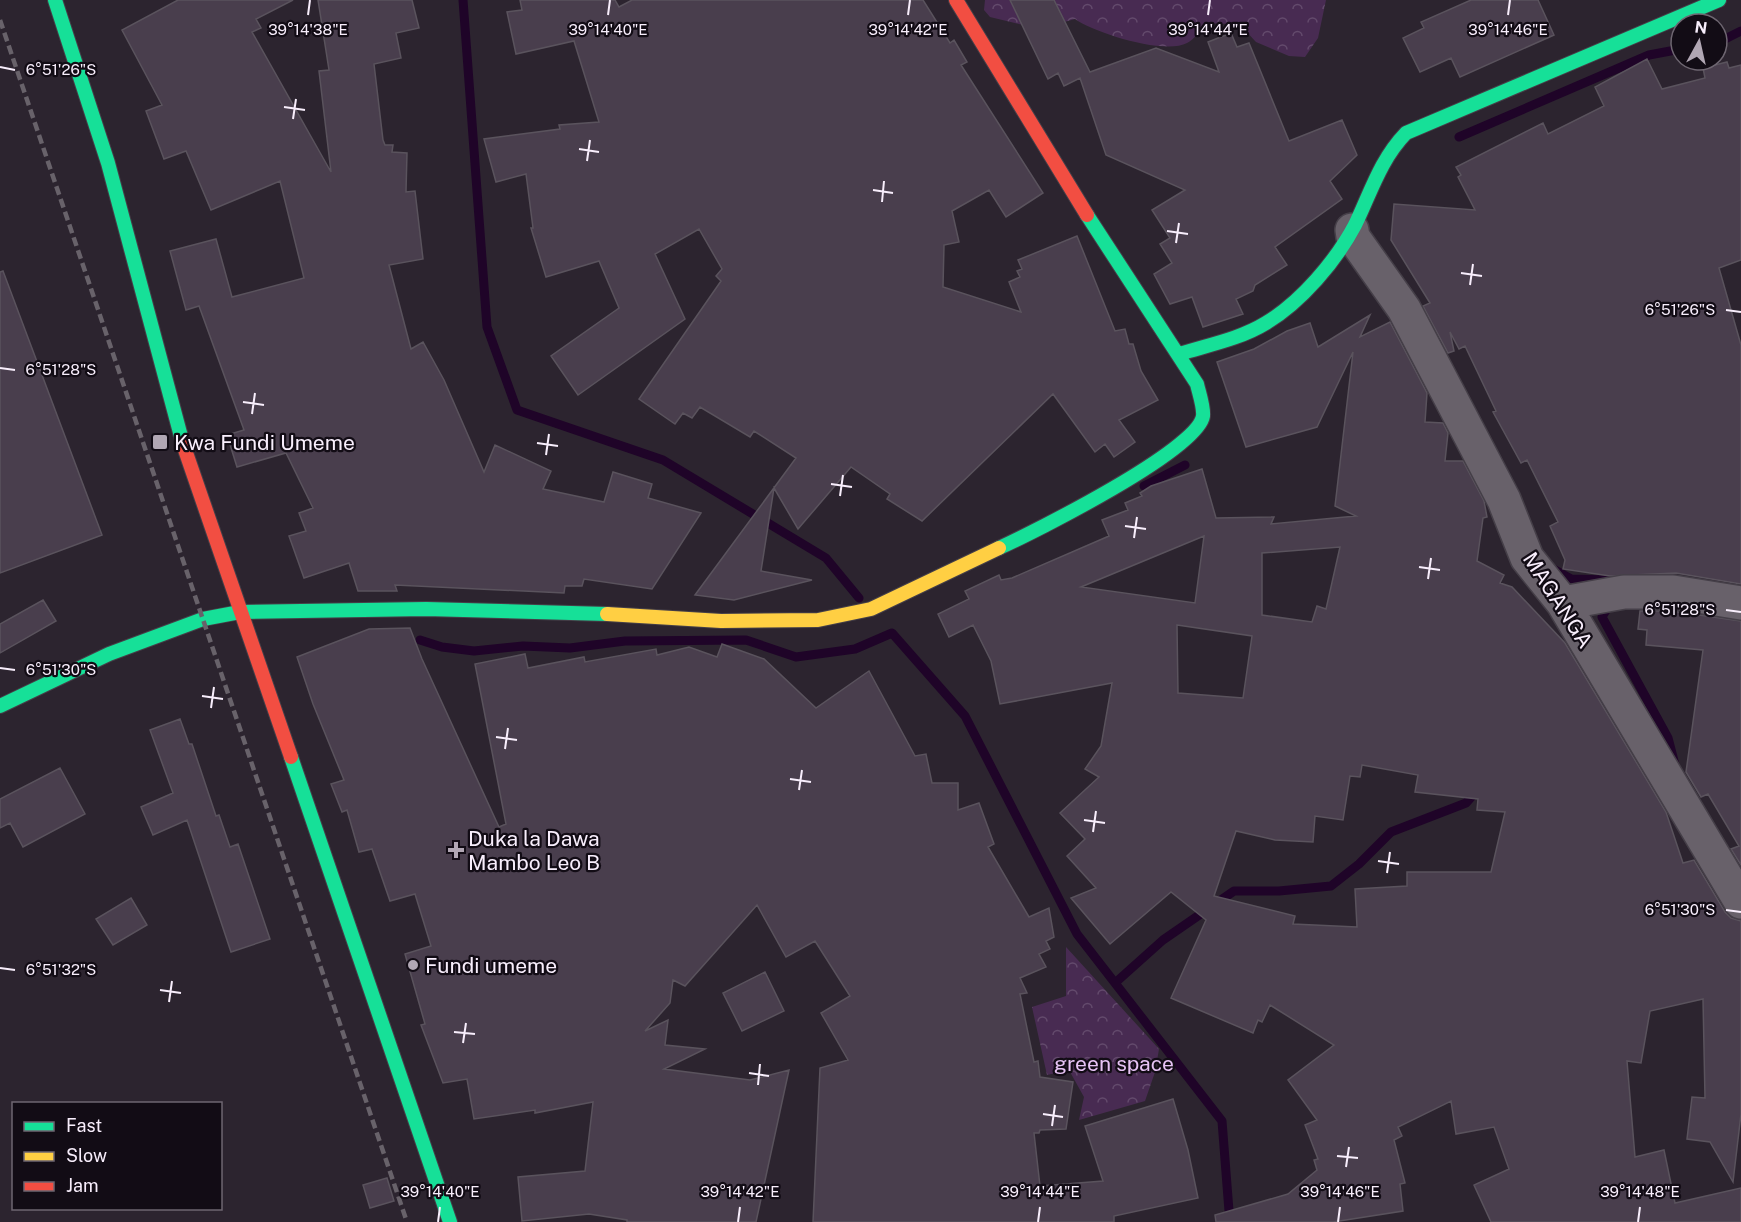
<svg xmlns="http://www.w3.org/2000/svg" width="1741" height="1222" font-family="'Public Sans',sans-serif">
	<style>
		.forest { fill: url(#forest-crowns) }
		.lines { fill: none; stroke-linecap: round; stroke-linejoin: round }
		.stream { stroke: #1f0428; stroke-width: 9 }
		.building { fill: #493e4d; stroke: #5a535d; stroke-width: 1.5; fill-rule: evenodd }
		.street-casing { stroke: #453f48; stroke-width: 36 }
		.fast-casing { stroke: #453f48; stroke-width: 16 }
		.slow-casing { stroke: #453f48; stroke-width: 16 }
		.jam-casing { stroke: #453f48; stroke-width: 16 }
		.street { stroke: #68616a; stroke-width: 33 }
		.fast { stroke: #16e098; stroke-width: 14 }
		.slow { stroke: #ffcf43; stroke-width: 14 }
		.jam { stroke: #f24e42; stroke-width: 14 }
		.rail { stroke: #68626a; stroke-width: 4.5; stroke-dasharray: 9 4.5; stroke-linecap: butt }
		.ticks { fill: none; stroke: #f8eefc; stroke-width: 2 }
		.poi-dot { fill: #b1a7b4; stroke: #120c15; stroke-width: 2 }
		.labels { text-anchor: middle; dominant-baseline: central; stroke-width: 4.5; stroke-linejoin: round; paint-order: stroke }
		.poi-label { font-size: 21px; fill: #f8eefc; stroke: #120c15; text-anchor: start }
		.street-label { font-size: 21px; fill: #f8eefc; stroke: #120c15 }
		.park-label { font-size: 21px; fill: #e7c3f5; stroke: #120c15 }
		.ticks-label { font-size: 15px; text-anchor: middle; fill: #f8eefc; stroke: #120c15; stroke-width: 4.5; stroke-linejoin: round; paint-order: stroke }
	</style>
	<defs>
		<pattern id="forest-crowns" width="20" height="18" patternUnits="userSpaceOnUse" patternTransform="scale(1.5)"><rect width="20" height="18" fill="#482b52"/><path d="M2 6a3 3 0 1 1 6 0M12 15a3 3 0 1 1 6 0" fill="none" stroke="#634a6c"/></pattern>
	</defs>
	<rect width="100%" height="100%" fill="#2c242f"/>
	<!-- forest -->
	<path class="forest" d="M985 0H1326L1318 38 1305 57 1289 56 1256 42 1244 29 1231 24 1206 23C1201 29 1194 40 1187 43 1164 55 1095 33 1075 19L1039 29 990 17 984 10Z
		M1066 947 1159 1049 1155 1072 1145 1101 1079 1120 1084 1097 1069 1070 1047 1075 1032 1007 1066 996Z"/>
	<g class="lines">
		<!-- stream -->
		<path class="stream" d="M463 0 487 327 517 410 663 460 826 558 859 598
			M1717 43 1741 31
			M1459 137 1649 55 1681 49
			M1144 486 1185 465
			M1553 569 1571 579 1608 580
			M1610 604 1602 617 1668 738 1675 765
			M420 640 442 647 474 651 523 646 570 648 625 641 746 640 796 657 855 649 892 633 965 716 1077 934 1222 1121 1229 1211 1233 1222
			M1115 983 1163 940 1234 891H1279L1331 886 1359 864 1391 832 1466 803 1473 795 1474 788"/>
	</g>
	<!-- building -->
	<path class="building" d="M178 0H293L256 19 261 28 252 32 331 172 319 71 329 70 318 0H412L419 28 396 33 401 58 374 64 383 140 385 145H393L392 152 407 153 406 192 415 191 423 259 389 265 411 349 423 342 444 380 484 472 495 445 551 471 543 489 604 502 613 472 652 484 648 498 701 513 652 589 584 579 582 586H565L564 593 395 585 397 591H358L349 563 304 578 289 536 306 531 299 513 313 508 286 453 237 467 227 435 244 430 199 306 186 310 170 251 216 239 232 297 304 278 280 181 211 210 186 151 164 159 146 111 162 105 122 30Z
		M520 0H615L619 7 632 0H923L950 43 954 40 967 62 961 65 1043 193 1006 217 989 190 952 211 959 242 944 245 943 287 1021 312 1009 282 1020 277 1017 271 1022 269 1018 260 1077 236 1115 331 1125 329 1129 344H1133L1141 371 1158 400 1119 420 1135 442 1114 457 1105 444 1095 452 1053 394 922 521 887 499 890 494 851 467 798 529 774 488 761 571 812 580 734 600 695 595 796 458 754 431 750 437 700 407 692 418 683 413 675 424 639 399 721 281 716 276 722 269 699 229 655 254 685 319 578 395 551 356 619 308 599 261 546 277 531 228H533L526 174 496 182 484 139 560 129 559 125 599 122 574 41 516 54 507 12 522 10Z
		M1010 0H1054L1090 72 1156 48 1219 72 1208 42 1231 33 1237 47 1249 43 1289 141 1342 120 1357 155 1330 181 1342 199 1275 247 1287 265 1255 285 1253 291 1236 299 1243 314 1203 327 1192 297 1170 304 1154 274 1172 263 1160 244 1170 238 1152 210 1185 190 1106 155 1080 78 1064 86 1058 73 1048 79Z
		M1471 0H1538L1554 35 1460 77 1451 58 1420 72 1403 38 1424 28 1421 22Z
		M1647 59 1662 89 1705 78 1703 68 1727 62 1729 68 1741 65V260L1719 268 1741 345V584L1676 573 1610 576 1563 569 1565 560 1550 526 1558 522 1527 460 1521 463 1493 412 1496 411 1465 346 1459 349 1450 332 1454 351 1448 353 1423 306 1430 303 1391 240 1394 204 1475 210 1458 177 1461 175 1456 167 1543 123 1548 134 1604 106 1595 87Z
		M3 271 102 535 0 573V272Z
		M1370 315 1360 337 1390 322 1427 393 1425 422 1443 423 1448 433 1445 461H1463L1484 501 1487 517 1483 518 1477 561 1504 575 1500 583 1512 587 1565 643 1666 812 1683 863 1694 860 1725 912 1731 918 1741 921V1114L1733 1182 1710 1142 1687 1139 1692 1097 1705 1098 1703 999 1650 1011 1641 1063 1627 1061 1635 1157 1664 1150 1675 1203 1741 1188V1222H1491L1474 1185 1509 1169 1494 1127 1456 1134 1451 1101 1398 1127 1402 1136 1394 1140 1405 1183 1400 1184 1403 1211 1333 1222H1216L1215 1215 1288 1194 1317 1170 1314 1160 1318 1159 1305 1125 1317 1120 1288 1080 1334 1045 1270 1005 1262 1022 1258 1020 1253 1033 1171 998 1206 920 1171 892 1110 944 1071 898 1096 888 1067 856 1085 839 1060 813 1099 777 1085 769 1101 746 1112 683 1000 704 991 661 973 625 949 637 938 614 969 599 965 591 999 575 1001 580 1012 578 1109 536 1102 520 1128 510 1125 503 1142 496 1140 493 1151 486 1202 469 1216 518 1274 517 1271 524 1356 516 1335 506 1353 352 1317 427 1246 447 1217 362 1254 349 1287 331 1310 323 1318 347ZM1204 536 1195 603 1081 587ZM1340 547 1326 609 1317 606 1312 622 1262 615V553ZM1177 625 1252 636 1243 698 1178 693ZM1362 765 1418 775 1415 792 1478 799 1477 810 1505 812 1491 872H1407V886L1355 889 1357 927 1293 924 1295 916 1214 896 1236 831 1275 840 1313 842 1315 816 1343 820 1350 776 1360 777Z
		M43 600 56 621 0 653V624Z
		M1640 611H1671L1741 621V865L1731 849 1739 846 1708 794 1701 797 1686 772 1703 650 1646 645 1647 630 1638 629Z
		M410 628 422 659 499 827 506 824 475 664 525 654 528 668 584 657 585 662 656 649 657 655 689 647 717 657 722 644 764 659 816 708 869 671 915 756 926 754 932 783H958V810L979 803 994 844 988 847 1029 917 1049 908 1054 937 1046 941 1050 949 1039 954 1046 967 1020 978 1027 993 1020 994 1034 1062 1038 1061 1040 1077 1073 1082 1066 1129 1040 1130 1039 1133H1034L1040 1186 1103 1181 1085 1126 1173 1099 1188 1150 1198 1198 1114 1216V1222H813L820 1068 848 1060 821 1013 850 996 815 941 786 957 757 905 685 986 673 980 670 1003 645 1031 668 1020 665 1045 705 1049 664 1069 750 1080 789 1070 756 1222H627V1220L589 1214 522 1221 518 1177 585 1171 593 1102 535 1113V1110L474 1119 467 1079 443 1083 421 1025 425 1024 405 954 431 946 415 894 390 901 372 849 359 852 347 810 342 812 331 784 344 780 313 704 297 657 369 629Z
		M180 719 189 744H192L216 816 219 815 230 847 238 844 270 939 231 952 187 820 153 835 141 807 173 793 150 730Z
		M60 768 85 814 23 847 10 823 0 828V799Z
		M131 898 147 925 113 945 96 919Z
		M765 972 784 1011 742 1031 723 993Z
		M387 1178 394 1201 370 1208 363 1185Z"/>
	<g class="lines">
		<defs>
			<path id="street" d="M1352 230 1353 237 1404 309 1504 500 1527 558 1563 603 1741 902
				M1563 603 1624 592H1673L1741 603"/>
			<path id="fast" d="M55 0 108 163 183 444
				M1179 354C1208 345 1240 339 1266 323 1301 302 1336 261 1355 225 1371 192 1380 160 1406 133L1719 0
				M999 548C1034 532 1198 450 1203 416 1204 407 1199 393 1197 384L1087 215
				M0 706 109 654 203 619 240 612 426 609 607 614
				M291 757 450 1222"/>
			<path id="slow" d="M607 614 721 621 818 620 871 609 999 548"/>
			<path id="jam" d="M956 0 1087 215
				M183 444 291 757"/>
		</defs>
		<!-- street casing -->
		<use href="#street" class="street-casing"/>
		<!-- fast casing -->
		<use href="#fast" class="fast-casing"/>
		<!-- slow casing -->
		<use href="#slow" class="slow-casing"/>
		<!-- jam casing -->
		<use href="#jam" class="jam-casing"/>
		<!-- street -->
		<use href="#street" class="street"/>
		<!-- fast -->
		<use href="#fast" class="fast"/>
		<!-- slow -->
		<use href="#slow" class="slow"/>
		<!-- jam -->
		<use href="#jam" class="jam"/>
		<!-- rail -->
		<path class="rail" d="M0 20 407 1222"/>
	</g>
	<!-- ticks -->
	<path class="ticks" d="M308 15 310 0M608 15 610 0M908 15 910 0M1208 15 1210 0M1508 15 1510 0M0 67 15 70M284 107 305 110M293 119 296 99M579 149 599 152M587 161 590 140M873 190 893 193M882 202 884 181M1167 231 1188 234M1176 243 1179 223M1461 273 1482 276M1470 285 1473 264M1726 310 1741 312M0 368 15 370M243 402 264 405M252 414 255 393M537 443 558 446M546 455 549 434M831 484 852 487M840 496 843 475M1125 526 1146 529M1134 538 1137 517M1419 567 1440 570M1428 579 1431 558M1726 610 1741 612M0 668 15 670M202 696 223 699M211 708 214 687M496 737 517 740M505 749 508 728M790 779 811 782M799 790 802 770M1084 820 1105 823M1093 832 1096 811M1378 861 1399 864M1387 873 1390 852M1726 910 1741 912M0 968 15 970M160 990 181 993M169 1002 172 981M454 1032 475 1034M463 1043 466 1023M749 1073 769 1076M758 1085 760 1064M1043 1114 1063 1117M1052 1126 1055 1105M1337 1156 1358 1158M1346 1167 1349 1147M438 1222 440 1207M738 1222 740 1207M1038 1222 1040 1207M1338 1222 1340 1207M1638 1222 1640 1207"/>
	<!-- markers -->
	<g class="poi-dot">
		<rect x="152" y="434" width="16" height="16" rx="3"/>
		<path d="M453 841h6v6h6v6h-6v6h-6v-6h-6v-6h6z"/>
		<circle cx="413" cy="965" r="6"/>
	</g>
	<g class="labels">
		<!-- poi labels -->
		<g class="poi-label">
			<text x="174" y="442">Kwa Fundi Umeme</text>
			<text x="468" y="838">Duka la Dawa<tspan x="468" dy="24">Mambo Leo B</tspan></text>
			<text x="425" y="965">Fundi umeme</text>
		</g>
		<!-- street labels -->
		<g class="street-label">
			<text transform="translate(1558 600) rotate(57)">MAGANGA</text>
		</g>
		<!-- park labels -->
		<g class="park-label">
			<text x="1114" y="1063">green space</text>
		</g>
	</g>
	<g class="ticks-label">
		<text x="308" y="35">39°14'38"E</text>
		<text x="608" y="35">39°14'40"E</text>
		<text x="908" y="35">39°14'42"E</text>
		<text x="1208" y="35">39°14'44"E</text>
		<text x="1508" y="35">39°14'46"E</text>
		<text x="61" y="75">6°51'26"S</text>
		<text x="1680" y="315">6°51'26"S</text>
		<text x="61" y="375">6°51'28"S</text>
		<text x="1680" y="615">6°51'28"S</text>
		<text x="61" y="675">6°51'30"S</text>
		<text x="1680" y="915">6°51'30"S</text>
		<text x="61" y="975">6°51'32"S</text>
		<text x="440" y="1197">39°14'40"E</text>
		<text x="740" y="1197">39°14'42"E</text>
		<text x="1040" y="1197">39°14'44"E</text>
		<text x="1340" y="1197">39°14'46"E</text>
		<text x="1640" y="1197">39°14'48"E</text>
	</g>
	<!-- legend -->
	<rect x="12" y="1102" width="210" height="108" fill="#120c15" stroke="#6e6671" stroke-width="1.5"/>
	<rect x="24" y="1122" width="30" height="9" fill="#16e098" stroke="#6e6671" stroke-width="1.5"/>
	<text x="66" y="1132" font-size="18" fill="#f8eefc">Fast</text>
	<rect x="24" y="1152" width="30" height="9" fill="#ffcf43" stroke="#6e6671" stroke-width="1.5"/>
	<text x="66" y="1162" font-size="18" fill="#f8eefc">Slow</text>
	<rect x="24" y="1182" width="30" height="9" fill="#f24e42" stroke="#6e6671" stroke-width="1.5"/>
	<text x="66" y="1192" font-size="18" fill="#f8eefc">Jam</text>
	<!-- north arrow -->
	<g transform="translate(1699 42) rotate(8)"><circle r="28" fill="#120c15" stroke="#6e6671" stroke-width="1.5"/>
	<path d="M0-4.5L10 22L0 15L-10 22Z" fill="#b1a7b4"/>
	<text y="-9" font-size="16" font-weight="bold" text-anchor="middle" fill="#f8eefc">N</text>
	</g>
</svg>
